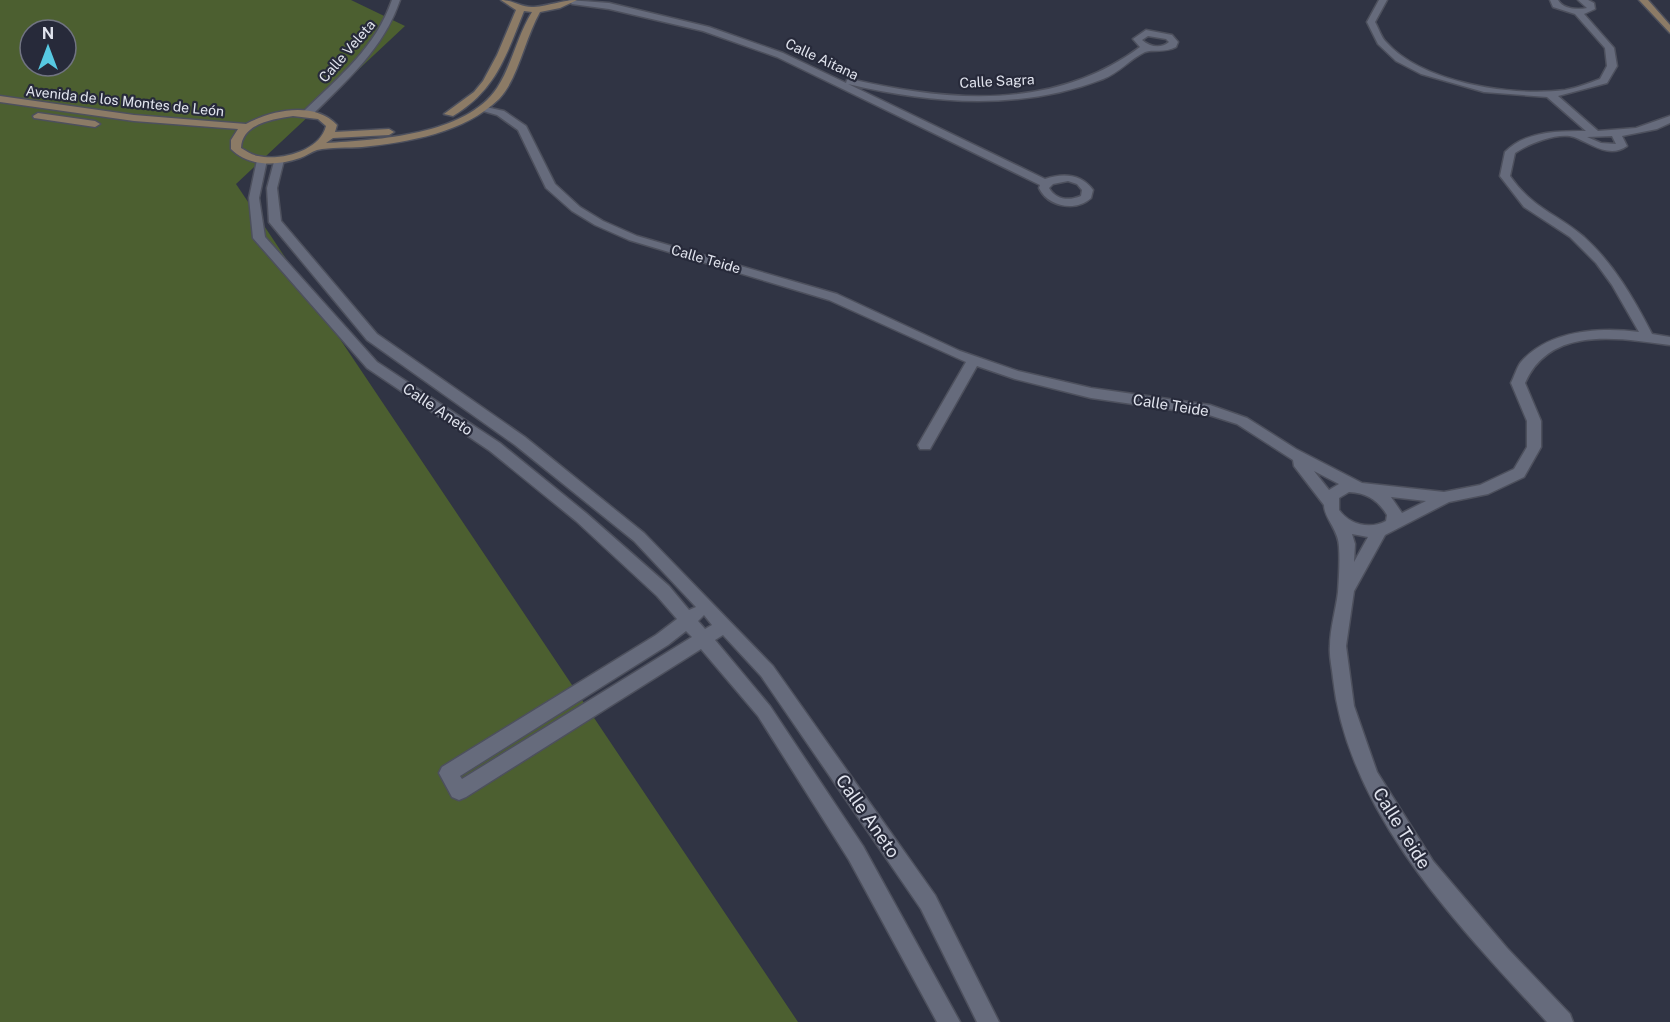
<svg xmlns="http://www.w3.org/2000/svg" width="1670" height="1022" font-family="'Public Sans',sans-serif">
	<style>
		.green { fill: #4c5f30; fill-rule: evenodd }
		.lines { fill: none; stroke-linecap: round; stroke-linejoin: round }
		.street-casing { stroke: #4d505d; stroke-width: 3 }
		.secondary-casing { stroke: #4d505d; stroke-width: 3 }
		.street { fill: #666b7c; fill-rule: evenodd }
		.secondary { fill: #8c7b66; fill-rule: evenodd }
		.labels { text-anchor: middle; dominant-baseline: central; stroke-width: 4.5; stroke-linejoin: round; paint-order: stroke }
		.far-street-label { font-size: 14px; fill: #e1e4ee; stroke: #272a3a }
		.street-label { font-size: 15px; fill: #e1e4ee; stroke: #272a3a }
		.near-street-label { font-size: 18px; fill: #e1e4ee; stroke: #272a3a }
	</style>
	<rect width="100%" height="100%" fill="#303444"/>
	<!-- green -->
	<path class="green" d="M0 0H351L405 26 236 184 798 1022H0ZM30 30H66V66H30Z"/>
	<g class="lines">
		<defs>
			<path id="street" d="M392 0H400C384 48 347 80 312 115H304V111C339 77 376 47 392 0Z
				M568 0 609 3 709 27 783 53 846 83 847 80 850 79C949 102 1054 111 1140 47L1133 39 1146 30 1172 35 1178 42 1176 47C1165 53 1152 49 1145 52 1130 59 1119 73 1103 79 1020 111 933 104 848 84L1045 179C1063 173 1081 174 1093 190L1091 198C1076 212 1048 207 1039 188L1040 185 777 57 703 31 609 9 572 4ZM1148 36 1166 39 1169 42C1161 49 1150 47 1142 40ZM1068 181 1077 184 1082 190 1081 196C1069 201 1056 200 1049 188L1053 184Z
				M1379 0H1387L1375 22C1379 29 1381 37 1386 42 1422 83 1513 97 1565 90 1577 88 1589 83 1600 79L1607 66 1605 48 1575 14 1553 7 1550 0H1558C1563 9 1577 10 1587 8L1578 0H1588L1594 3 1595 9 1584 14 1614 48 1617 66 1607 83 1558 96 1598 131 1636 128 1670 116V123L1657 129 1622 136 1627 146C1609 159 1590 143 1574 137 1557 132 1528 144 1515 153L1510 176C1534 210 1556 213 1584 237 1614 264 1634 299 1652 334L1670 337V345C1619 338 1550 325 1525 383L1541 421V447L1524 477 1488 494 1449 502 1385 535 1354 591 1346 646 1354 706 1377 772 1433 861 1507 948 1570 1014 1573 1022H1547C1459 926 1348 814 1333 678 1332 667 1329 656 1330 646 1330 628 1336 610 1338 592 1339 577 1340 561 1339 547 1339 530 1324 518 1324 505L1294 466 1293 460 1237 424 1209 415 1091 398 1015 379 977 366 930 449H920L918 445 966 362 829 300 629 240 595 225 572 211 546 188 518 130 497 115 476 109 481 106 504 111 526 126 555 184 580 207 603 221 637 236 837 294 960 351 1018 371 1091 388 1210 405 1247 418 1296 449 1362 483 1444 492 1480 485 1514 469 1527 447V421L1511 383C1514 377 1517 367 1521 362 1549 330 1600 327 1639 332L1612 285 1596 263 1570 237 1524 207 1500 176 1505 152C1525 131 1558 131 1586 131L1547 97 1484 92 1421 74 1396 61 1378 44 1367 22ZM1612 136 1616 144 1601 143 1587 137ZM1314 471 1339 484 1329 490ZM1349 492C1367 493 1378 500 1387 515L1386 521C1369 530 1349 524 1339 510V498ZM1391 497 1426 501 1402 513ZM1352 534 1368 537 1354 562 1355 544Z
				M262 157 267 160 259 198 265 237 377 362 500 443 586 513 669 586 689 610 696 607 634 541 515 445 367 340 269 222 267 188 275 158 284 160 277 188 281 221 377 334 525 437 644 533 773 666 935 895 999 1022H977L921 909 761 676 723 635 715 640 770 706 863 846 960 1022H937L849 860 758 716 701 649 466 797 459 800 452 797 439 773 442 767 656 635 677 619 657 596 576 521 490 451 367 368 253 238 249 198 257 160ZM704 615 712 625 705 629 698 621ZM686 631 692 637 462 779 460 776 668 645Z"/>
			<path id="secondary" d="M501 0C513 0 521 8 534 7 549 6 562 0 577 0L560 8 540 12C525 38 518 79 499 99 464 133 409 142 362 147 348 148 330 147 317 150 311 152 306 156 300 158 277 166 249 167 231 149V140L238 129 134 121 0 102V96L134 115 246 124C272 110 314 101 337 125L335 132 389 129 394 132 389 135 333 138 326 143C377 140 466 135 497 88 512 65 517 36 532 12L524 11C506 56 496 90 453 116L444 114 474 92 483 81 497 55 516 10ZM293 116 318 119 326 126C320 151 281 161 258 156 252 155 246 151 241 148 242 123 274 119 293 116Z
				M1639 0H1648L1670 25V33Z
				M38 113 95 121 100 124 95 127 34 118 33 116Z"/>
		</defs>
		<!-- street casing -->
		<use href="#street" class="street-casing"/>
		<!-- secondary casing -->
		<use href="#secondary" class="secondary-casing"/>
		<!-- street -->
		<use href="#street" class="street"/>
		<!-- secondary -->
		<use href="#secondary" class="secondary"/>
	</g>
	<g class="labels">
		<!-- far-street labels -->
		<g class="far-street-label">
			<text transform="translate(347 51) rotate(-49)">Calle Veleta</text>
			<text transform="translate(822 59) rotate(25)">Calle Aitana</text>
			<text transform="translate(997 81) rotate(-3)">Calle Sagra</text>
			<text transform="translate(125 101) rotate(6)">Avenida de los Montes de León</text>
			<text transform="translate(706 259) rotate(16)">Calle Teide</text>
		</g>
		<!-- street labels -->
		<g class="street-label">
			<text transform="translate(1171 405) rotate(9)">Calle Teide</text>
			<text transform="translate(438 409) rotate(34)">Calle Aneto</text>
		</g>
		<!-- near-street labels -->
		<g class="near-street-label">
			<text transform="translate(868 816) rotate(55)">Calle Aneto</text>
			<text transform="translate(1402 828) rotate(58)">Calle Teide</text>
		</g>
	</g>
	<!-- north arrow -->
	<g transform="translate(48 48)"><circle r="28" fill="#272a3a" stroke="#717482" stroke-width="1.5"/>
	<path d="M0-4.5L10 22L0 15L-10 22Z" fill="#57c9e2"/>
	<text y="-9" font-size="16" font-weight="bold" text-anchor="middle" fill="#e1e4ee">N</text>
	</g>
</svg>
